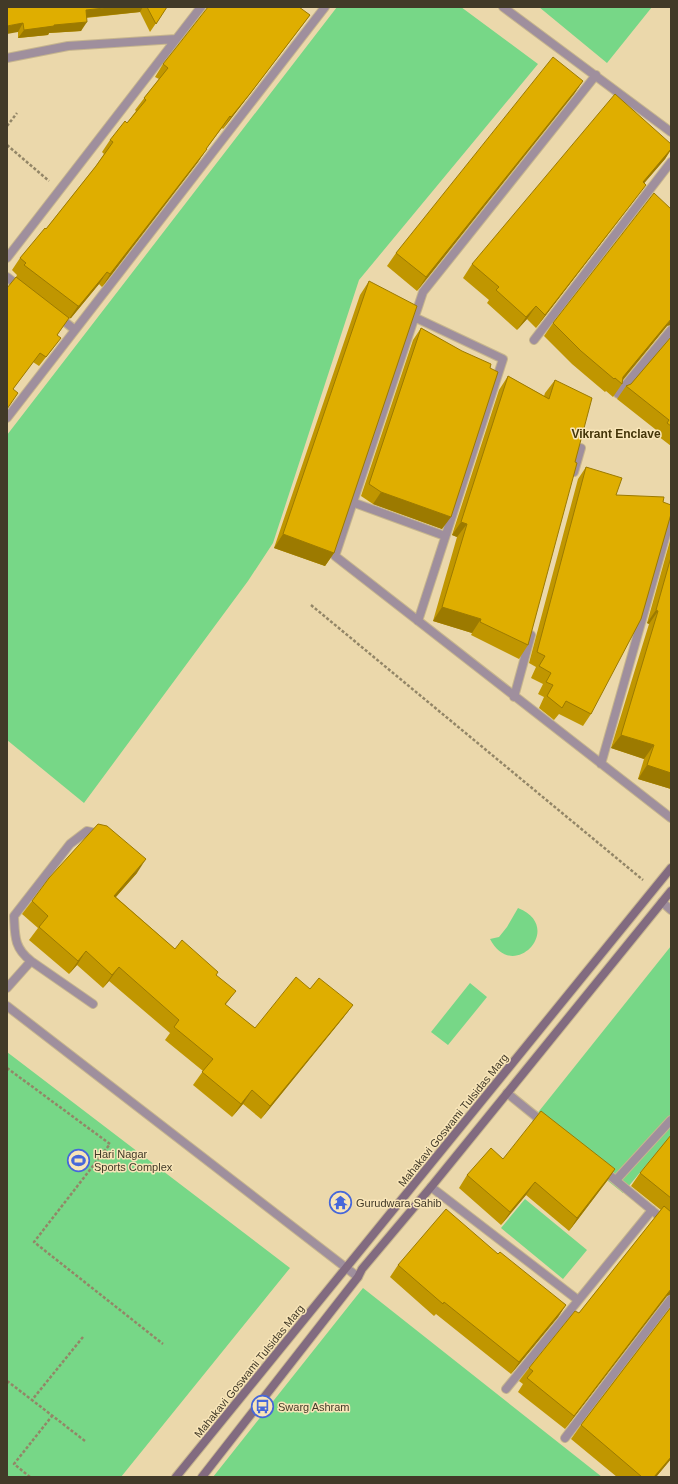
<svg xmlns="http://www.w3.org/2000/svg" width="678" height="1484" font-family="Helvetica,sans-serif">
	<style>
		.green { fill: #77d787 }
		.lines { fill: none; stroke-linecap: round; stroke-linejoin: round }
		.lane-casing { stroke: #c6b58e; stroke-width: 10 }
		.street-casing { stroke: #c6b58e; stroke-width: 10 }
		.secondary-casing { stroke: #c6b58e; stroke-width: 10 }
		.path { stroke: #938667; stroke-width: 2.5; stroke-dasharray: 3 2; stroke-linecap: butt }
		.lane { stroke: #9f8f9d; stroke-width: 8 }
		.street { stroke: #9f8f9d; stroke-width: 8 }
		.secondary { stroke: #826b80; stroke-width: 8 }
		.wall { fill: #c09600 }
		.shaded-wall { fill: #9c7a00 }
		.building { fill: #dfae00; stroke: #9c7a00 }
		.labels { text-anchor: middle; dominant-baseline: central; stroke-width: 3; stroke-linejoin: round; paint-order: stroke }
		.street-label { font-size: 11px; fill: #423a28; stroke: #f8e5b8 }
		.poi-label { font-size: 11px; fill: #423a28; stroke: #f8e5b8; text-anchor: start }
		.neighbourhood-label { font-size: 12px; font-weight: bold; fill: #443509; stroke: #f8e5b8 }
	</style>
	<rect width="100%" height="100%" fill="#ebd8ab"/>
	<!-- green -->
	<path class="green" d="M337 7H461L538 64 359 280 273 543 248 581 84 803 7 740V435Z
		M539 7H652L607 63Z
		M518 908C566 927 513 984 490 939L499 937 507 927Z
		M671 946V1135L623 1193 532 1120Z
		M470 983 487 997 448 1045 431 1032Z
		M7 1052 290 1268 121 1477H7Z
		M525 1199 587 1250 563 1279 501 1228Z
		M363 1288 602 1477H213Z"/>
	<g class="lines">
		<defs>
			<path id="lane" d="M31 961C14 948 15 936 14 916L70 844 87 831 100 834
				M7 988 31 961 93 1004"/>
			<path id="street" d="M503 7 671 132
				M7 58 68 46 176 39
				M596 75 423 292 335 556 671 818
				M7 258 201 7
				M7 277 21 288
				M59 317 75 330
				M414 317 503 359 418 621
				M534 340 671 162
				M618 394 671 330
				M7 418 325 7
				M574 472 581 448
				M352 502 445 536
				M514 697 531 635
				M601 764 671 517
				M662 902 671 910
				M7 1006 358 1277
				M507 1093 544 1123
				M602 1169 671 1226
				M616 1180 671 1120
				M431 1187 578 1300
				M506 1389 652 1210
				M565 1438 671 1299"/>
			<path id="secondary" d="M176 1477 671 868
				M202 1477 358 1277 362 1269 431 1187 671 891"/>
		</defs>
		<!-- lane casing -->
		<use href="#lane" class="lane-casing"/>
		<!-- street casing -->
		<use href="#street" class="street-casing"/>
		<!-- secondary casing -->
		<use href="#secondary" class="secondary-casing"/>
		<!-- path -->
		<path class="path" d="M7 126 17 113
			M7 145 49 181
			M311 605 643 880
			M7 1068 110 1144 34 1242 163 1344
			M83 1337 32 1400 85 1441
			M7 1381 32 1400
			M30 1477 14 1464 52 1416"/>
		<!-- lane -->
		<use href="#lane" class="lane"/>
		<!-- street -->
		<use href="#street" class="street"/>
		<!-- secondary -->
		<use href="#secondary" class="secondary"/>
	</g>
	<!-- wall -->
	<path class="wall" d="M7 7H167L150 32 140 12 86 18 81 31 49 33 48 35 18 38V32Z
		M310 15 240 107 223 129 222 128 206 149 198 162 102 287 99 284 71 318H69L57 335 54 347 39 366 33 362 13 389 7 410 16 277 17 275 12 270 20 258 46 229 96 166 104 154 102 152 110 140 127 123 136 111 135 110 159 79 155 77 163 64Z
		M583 81 574 94 417 291 387 266 396 253Z
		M671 144V150L665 159 644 183 636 198 536 328 527 319 517 330 487 303 489 300 463 278 472 264Z
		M369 281 334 553 325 566 274 548 360 295Z
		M553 323 667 326 623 380 622 384 613 397 606 391 605 392 572 364 544 336Z
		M421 328 490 368 442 529 373 504 361 496 413 340Z
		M671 337V446L658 436 660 433 617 399 626 386 631 384Z
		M508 376 544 396 545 393 555 380 575 462 528 645 519 659 471 635 472 633 433 621 457 537 452 535 499 390Z
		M586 467 616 495 591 714 583 726 559 714 554 720 539 708 544 697 538 694 543 684 531 678 536 667 529 663 578 479Z
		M671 537V789L638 779 644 759 611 748 649 624 647 623Z
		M137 873 116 897 175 949 216 975 226 1005 255 1028 310 989 353 1005 343 1018 261 1119 243 1104 232 1117 193 1085 203 1071 165 1040 170 1033 109 981 103 988 77 965 69 974 29 940 38 928 22 914 32 901Z
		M671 1135V1294L667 1296 565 1429 518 1392 523 1384 519 1381 529 1368 579 1313 661 1210 631 1186 640 1173Z
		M503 1159 615 1169 607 1181 569 1231 526 1195 501 1225 459 1188 467 1175Z
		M498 1254 566 1305 558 1317 511 1374 436 1314 434 1316 390 1277 398 1265Z
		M671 1307V1459L656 1477H617L571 1439 581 1425Z"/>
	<!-- shaded-wall -->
	<path class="shaded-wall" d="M113 7H143L140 12 80 18 86 10Z
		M310 15 240 107 223 129 231 117Z
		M87 22 81 31 49 33 48 35 18 38 24 30 54 25Z
		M23 23 18 32 7 34V26Z
		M583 81 574 94 417 291 426 277Z
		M207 149 198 162 102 287 110 274Z
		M671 149 665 159 634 195 643 182Z
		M646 185 536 328 545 315Z
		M107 272 99 284 71 318 69 319 78 306Z
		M536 306 527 319 517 330 526 317Z
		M671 319V325L667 326 621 382 623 377Z
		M381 492 451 517 442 529 373 504Z
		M461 522 467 524 457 537 452 535Z
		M283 534 334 553 325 566 274 548Z
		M442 607 481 619 472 633 433 621Z
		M656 610 658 611 649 624 647 623Z
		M621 735 654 745 644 759 611 748Z
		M647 765 671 773V789L638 779Z
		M146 859 137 873 105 909 114 896Z
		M86 951 77 965 69 974 78 961Z
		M119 967 109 981 103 988 112 975Z
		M236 991 216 1017 225 1004Z
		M353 1005 343 1018 261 1119 270 1106Z
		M252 1090 243 1104 232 1117 241 1104Z
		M615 1169 607 1181 569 1231 577 1218Z
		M535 1182 526 1195 501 1225 510 1212Z
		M671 1289V1294L667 1296 565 1429 574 1416Z
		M566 1305 558 1317 511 1374 519 1362Z
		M671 1457V1459L656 1477H654Z"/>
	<!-- building -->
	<path class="building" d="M7 7H113L86 10 87 22 54 25V26L24 30 23 23 7 26Z
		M147 7H167L156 24Z
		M208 7H299L310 15 249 95 231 117 230 116 206 149H207L110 274 107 272 79 306H78L24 265 26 263 20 258 45 228 46 229 96 166 113 142 110 140 125 121 127 123 146 100 144 98 168 68 163 64 175 49Z
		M553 57 583 81 426 277 396 253Z
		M615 94 671 144V149L643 182 646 185 545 315 536 306 526 317 496 290 499 287 472 264Z
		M654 193 671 209V319L623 377 622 384 615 378 614 379 581 351 553 323Z
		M16 277 69 318 57 335 61 338 46 357 40 353 13 389 18 393 7 409V288Z
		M369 281 417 306 334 553 283 534Z
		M421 328 462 351 491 364 490 368 498 372 451 517 381 492 369 484Z
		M671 337V426L667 423 669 420 626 386 631 384Z
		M508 376 549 399 555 380 592 398 575 462 577 463 528 645 480 622 481 619 442 607 467 524 461 522Z
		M586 467 622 478 616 495 664 497 663 502 671 505V514L641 619 591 714 566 701 562 708 547 696 553 685 546 682 551 673 539 666 545 656 537 652Z
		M671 557V773L647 765 654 745 621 735 658 611 656 610Z
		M98 824 107 826 146 859 114 896 175 949 182 940 218 972 216 975 236 991 225 1004 255 1028 296 977 310 989 319 978 353 1005 270 1106 252 1090 241 1104 202 1072 213 1059 174 1027 179 1020 119 967 112 975 86 951 78 961 39 927 48 916 32 901 49 878Z
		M541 1111 615 1169 577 1218 535 1182 510 1212 467 1175 491 1148 503 1159Z
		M671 1135V1198L640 1173Z
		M664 1206 671 1212V1289L574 1416 527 1378 533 1371 529 1368 575 1311 579 1313Z
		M446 1209 498 1254 500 1252 566 1305 519 1362 444 1302 443 1304 398 1265Z
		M671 1307V1457L654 1477H642L581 1425Z"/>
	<!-- icons -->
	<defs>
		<symbol id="stadium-ring" viewBox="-11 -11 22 22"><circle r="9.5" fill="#f8e5b8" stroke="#4667da" stroke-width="1.5"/><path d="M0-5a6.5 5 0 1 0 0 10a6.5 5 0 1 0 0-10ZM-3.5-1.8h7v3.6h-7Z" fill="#4667da"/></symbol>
		<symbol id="temple-ring" viewBox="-11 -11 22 22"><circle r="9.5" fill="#f8e5b8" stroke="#4667da" stroke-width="1.5"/><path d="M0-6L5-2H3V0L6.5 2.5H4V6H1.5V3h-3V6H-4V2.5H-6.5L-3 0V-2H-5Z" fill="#4667da"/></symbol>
		<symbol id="bus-ring" viewBox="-11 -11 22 22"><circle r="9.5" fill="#f8e5b8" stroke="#4667da" stroke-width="1.5"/><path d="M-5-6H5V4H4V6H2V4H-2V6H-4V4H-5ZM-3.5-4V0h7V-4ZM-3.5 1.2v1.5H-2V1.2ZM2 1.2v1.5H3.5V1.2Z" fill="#4667da"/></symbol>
	</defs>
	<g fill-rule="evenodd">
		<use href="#stadium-ring" x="66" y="1148" width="25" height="25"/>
		<use href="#temple-ring" x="328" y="1190" width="25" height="25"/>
		<use href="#bus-ring" x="250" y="1394" width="25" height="25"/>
	</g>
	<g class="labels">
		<!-- street labels -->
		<g class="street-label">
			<text transform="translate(453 1120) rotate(-51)">Mahakavi Goswami Tulsidas Marg</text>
			<text transform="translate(249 1371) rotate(-51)">Mahakavi Goswami Tulsidas Marg</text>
		</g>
		<!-- poi labels -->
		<g class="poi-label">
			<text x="94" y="1154">Hari Nagar<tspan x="94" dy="13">Sports Complex</tspan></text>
			<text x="356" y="1203">Gurudwara Sahib</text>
			<text x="278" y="1407">Swarg Ashram</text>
		</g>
		<!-- neighbourhood labels -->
		<g class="neighbourhood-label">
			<text x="616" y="434">Vikrant Enclave</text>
		</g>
	</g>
	<!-- border -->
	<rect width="678" height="1484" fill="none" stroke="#423a28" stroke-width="16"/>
</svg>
